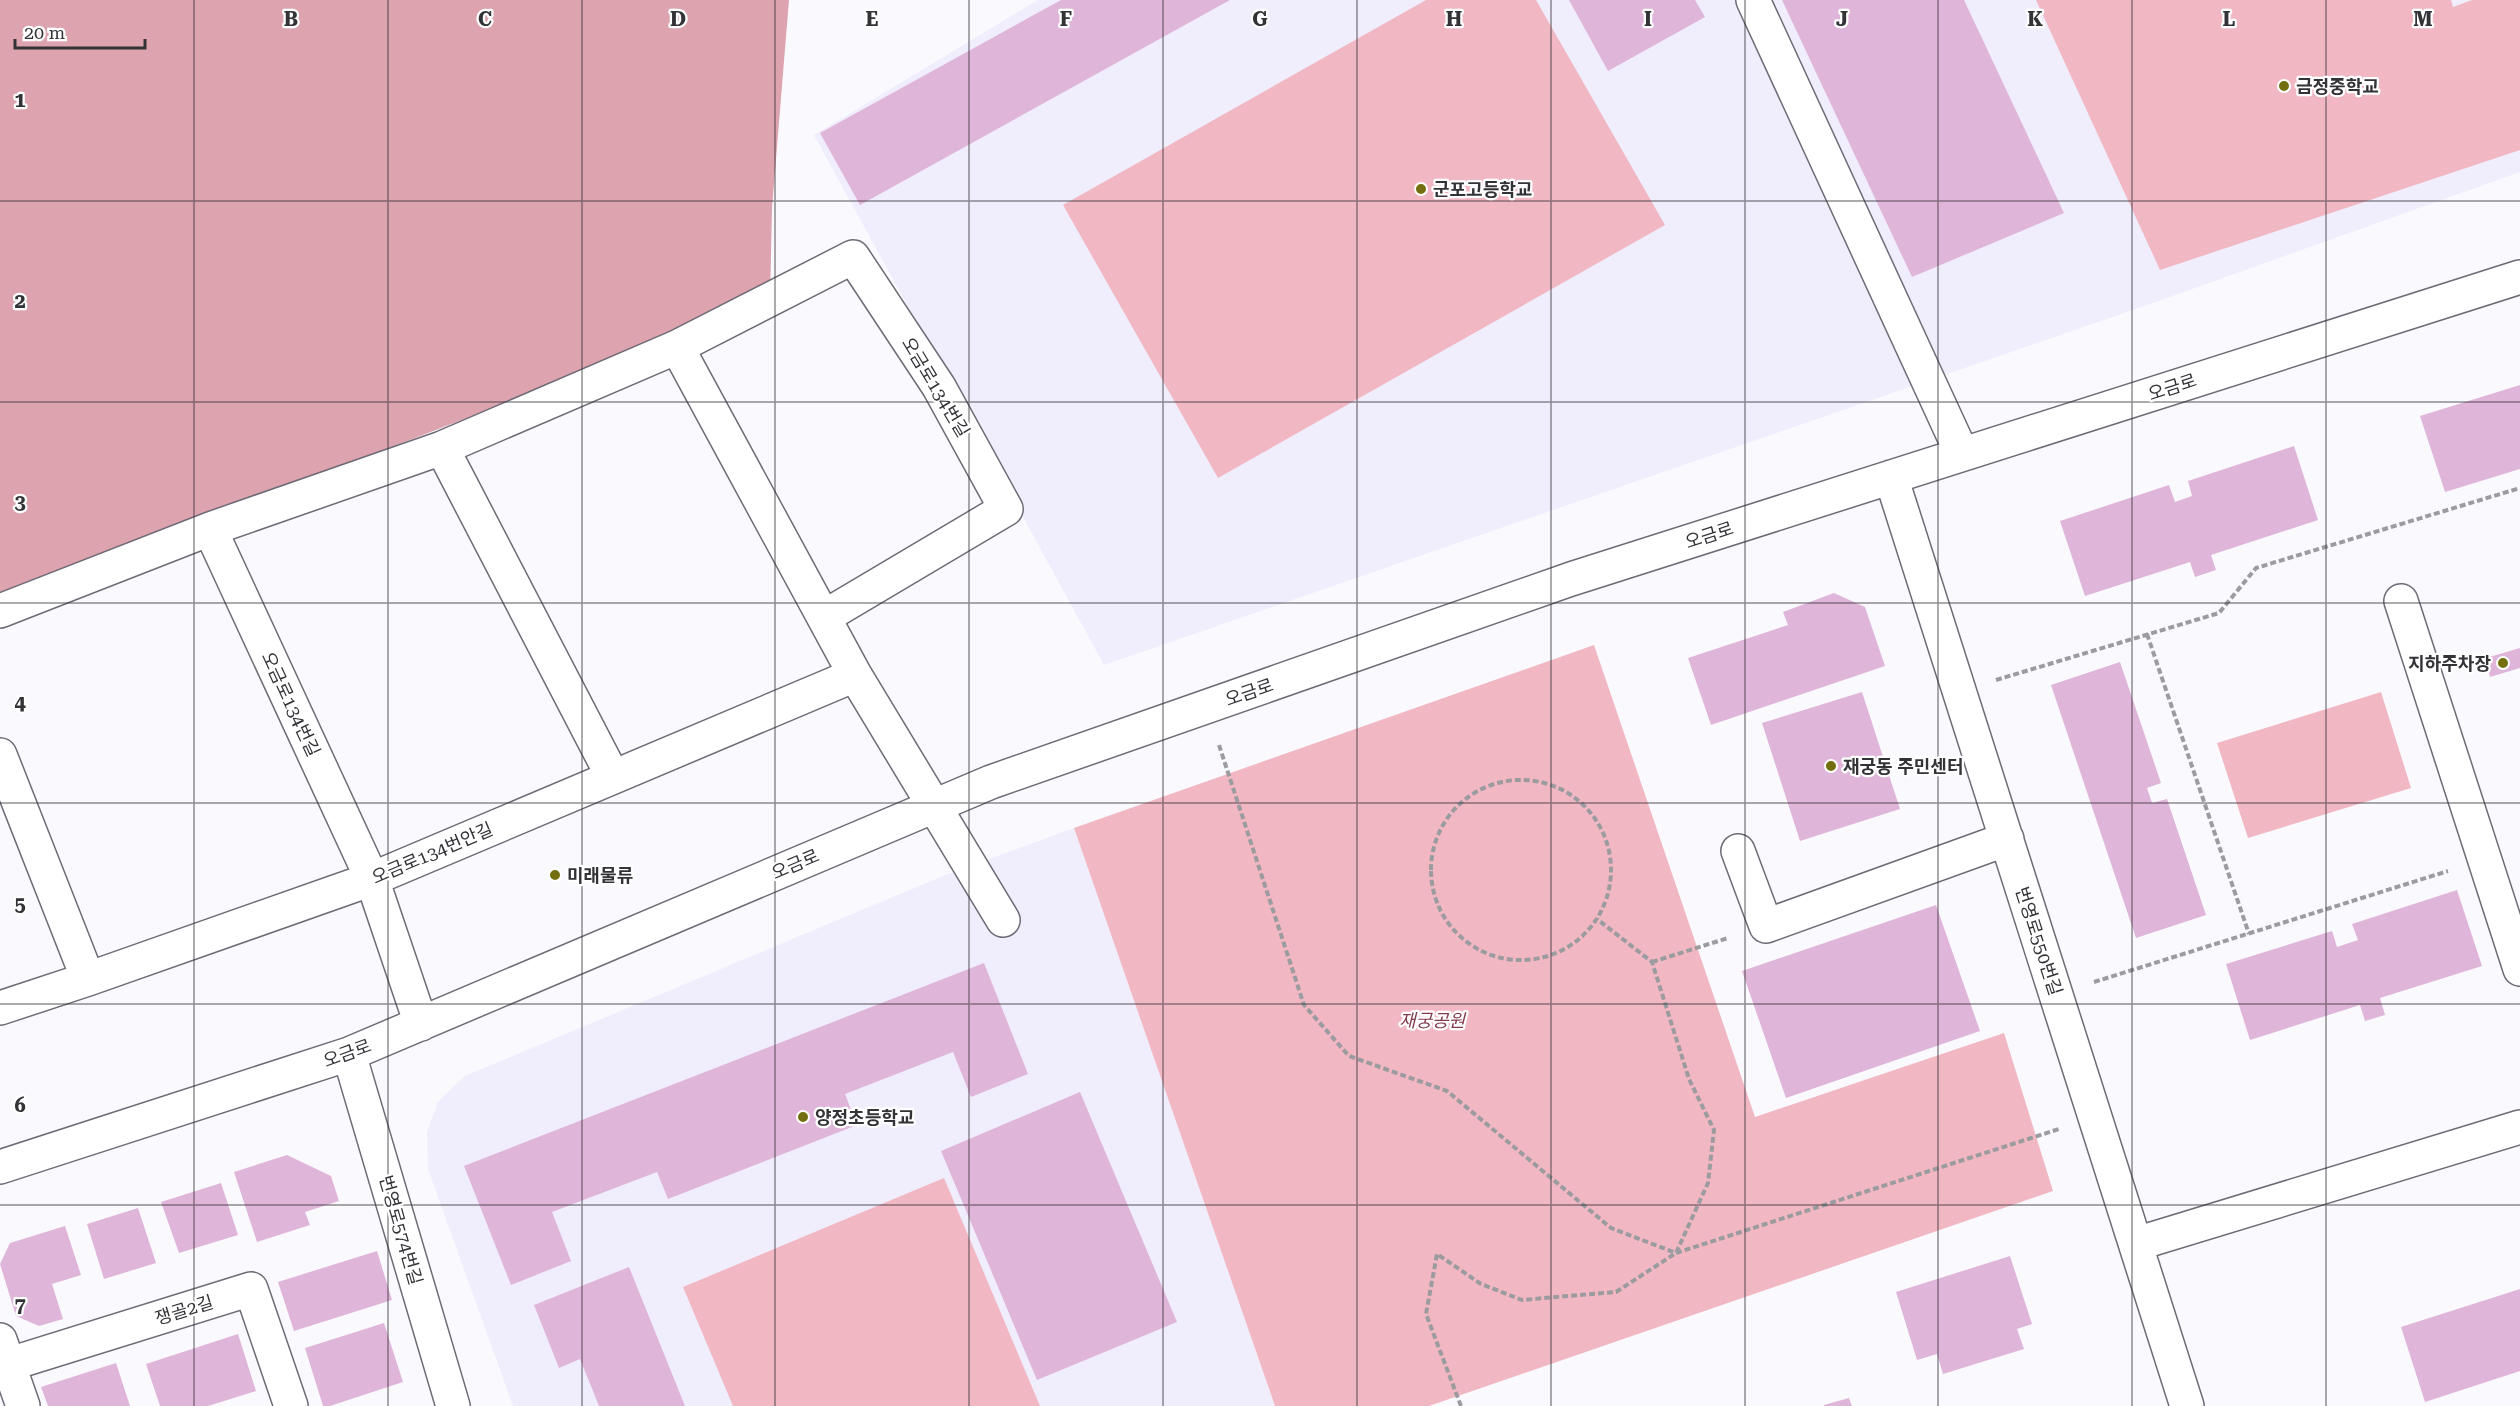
<svg xmlns="http://www.w3.org/2000/svg" width="2520" height="1406" font-family="'Roboto Serif','Noto Sans KR',serif">
	<style>
		.built { fill: #f0edfd }
		.green { fill: #f1b8c4 }
		.forest { fill: #dda4b0 }
		.building { fill: #e0b5da }
		.lines { fill: none; stroke-linecap: round; stroke-linejoin: round }
		.minor-casing { stroke: #6e6b76; stroke-width: 36 }
		.path { stroke: #9c9ba0; stroke-width: 4; stroke-dasharray: 6 3; stroke-linecap: butt }
		.minor { stroke: #fff; stroke-width: 33 }
		.grid { fill: none; stroke: #333237; stroke-width: 1.5; stroke-opacity: 0.55 }
		.poi-dot { fill: #736e0e; stroke: #fff; stroke-width: 2 }
		.labels { text-anchor: middle; dominant-baseline: central; stroke-width: 4.5; stroke-linejoin: round; paint-order: stroke }
		.poi-label { font-size: 18px; font-weight: bold; fill: #333237; stroke: #fff; text-anchor: start }
		.street-label { font-size: 18px; fill: #333237; stroke: #fff }
		.park-label { font-size: 18px; font-style: italic; fill: #813a4e; stroke: #fff }
		.grid-label { font-size: 20px; text-anchor: middle; font-weight: bold; fill: #333237; stroke: #fff; stroke-width: 4.5; stroke-linejoin: round; paint-order: stroke }
	</style>
	<rect width="100%" height="100%" fill="#faf9fe"/>
	<!-- built -->
	<path class="built" d="M1038 0H2520V172L2150 304 1104 665 814 135Z
		M1074 828 1275 1406H513L428 1169 427 1132 438 1102 465 1076 948 874Z"/>
	<!-- green -->
	<path class="green" d="M1426 0H1536L1665 225 1218 478 1063 205Z
		M2036 0H2451L2453 7 2472 0H2520V150L2160 270Z
		M1594 645 1755 1117 2004 1033 2053 1191 1429 1406H1275L1074 828Z
		M2381 692 2411 788 2248 838 2217 743Z
		M944 1178 1040 1406H733L683 1287Z"/>
	<!-- forest -->
	<path class="forest" d="M0 0H789L772 208 770 302 0 597Z"/>
	<!-- building -->
	<path class="building" d="M1061 0H1230L860 205 820 133Z
		M1569 0H1695L1705 17 1608 71Z
		M1782 0H1964L2064 213 1912 277Z
		M2520 385V469L2445 492 2420 416Z
		M2294 446 2318 520 2211 555 2216 570 2195 577 2190 562 2085 596 2060 521 2169 485 2175 502 2192 496 2188 481Z
		M1834 593 1865 607 1885 666 1711 725 1688 658 1788 625 1783 612Z
		M2520 648V668L2490 677 2486 658Z
		M2120 662 2161 783 2147 788 2152 803 2167 799 2206 915 2136 938 2051 685Z
		M1862 692 1900 809 1800 841 1762 723Z
		M2457 890 2482 966 2380 998 2385 1015 2365 1021 2360 1005 2250 1040 2226 964 2332 931 2337 947 2358 940 2352 924Z
		M1936 905 1980 1031 1786 1098 1742 971Z
		M984 963 1028 1074 971 1097 953 1052 845 1094 857 1125 668 1199 657 1172 552 1212 571 1261 511 1285 464 1166Z
		M1080 1092 1177 1322 1037 1380 941 1151Z
		M287 1155 331 1176 339 1201 305 1212 310 1225 257 1242 234 1172Z
		M221 1183 238 1235 179 1253 161 1202Z
		M138 1208 156 1263 104 1279 87 1224Z
		M65 1226 81 1275 52 1284 63 1319 39 1326 16 1316 0 1264 10 1243Z
		M377 1251 392 1300 294 1331 278 1282Z
		M2010 1256 2032 1324 2017 1329 2024 1349 1943 1374 1937 1354 1917 1360 1896 1292Z
		M629 1267 685 1406H599L580 1359 559 1368 534 1305Z
		M2520 1289V1371L2425 1402 2401 1327Z
		M384 1323 403 1382 330 1406H323L305 1348Z
		M238 1334 256 1391 208 1406H160L146 1364Z
		M116 1363 130 1406H48L41 1387Z
		M1849 1398 1852 1406H1824V1405Z"/>
	<g class="lines">
		<defs>
			<path id="minor" d="M1753 0 1962 454
				M677 347 853 257 939 387 1006 509 824 617
				M442 448 613 777
				M1891 477 2187 1406
				M210 529 372 879 421 1024
				M2401 601 2520 969
				M0 611 210 529 442 448 677 347 855 675 1003 920
				M0 755 88 979
				M1738 851 1766 926 2007 839
				M0 1008 88 979 372 879 855 675
				M349 1054 453 1406
				M0 1167 349 1054 991 782 1571 579 2520 277
				M2136 1244 2520 1127
				M0 1340 23 1406
				M0 1367 251 1289 291 1406"/>
		</defs>
		<!-- minor casing -->
		<use href="#minor" class="minor-casing"/>
		<!-- path -->
		<path class="path" d="M2147 634 2249 934
			M1996 680 2219 613 2256 568 2520 488
			M1219 745 1304 1005 1349 1056 1447 1091 1611 1228 1676 1253 2059 1129
			M1431 870a90 90 0 1 1 180 0a90 90 0 1 1-180 0Z
			M1652 962 1728 938
			M2094 982 2448 871
			M1461 1406 1426 1314 1437 1254 1481 1284 1522 1300 1616 1292 1676 1253 1708 1183 1714 1130 1689 1079 1652 962 1597 919"/>
		<!-- minor -->
		<use href="#minor" class="minor"/>
	</g>
	<!-- grid -->
	<path class="grid" d="M194 0V1406M388 0V1406M582 0V1406M775 0V1406M969 0V1406M1163 0V1406M1357 0V1406M1551 0V1406M1745 0V1406M1938 0V1406M2132 0V1406M2326 0V1406M0 201H2520M0 402H2520M0 603H2520M0 803H2520M0 1004H2520M0 1205H2520"/>
	<!-- markers -->
	<g class="poi-dot">
		<circle cx="2284" cy="86" r="6"/>
		<circle cx="1421" cy="189" r="6"/>
		<circle cx="2503" cy="663" r="6"/>
		<circle cx="1831" cy="766" r="6"/>
		<circle cx="555" cy="875" r="6"/>
		<circle cx="803" cy="1117" r="6"/>
	</g>
	<g class="labels">
		<!-- poi labels -->
		<g class="poi-label">
			<text x="2296" y="86">금정중학교</text>
			<text x="1433" y="189">군포고등학교</text>
			<text x="2491" y="663" text-anchor="end">지하주차장</text>
			<text x="1843" y="766">재궁동 주민센터</text>
			<text x="567" y="875">미래물류</text>
			<text x="815" y="1117">양정초등학교</text>
		</g>
		<!-- street labels -->
		<g class="street-label">
			<text transform="translate(936 387) rotate(59)">오금로134번길</text>
			<text transform="translate(2172 387) rotate(-18)">오금로</text>
			<text transform="translate(1709 535) rotate(-18)">오금로</text>
			<text transform="translate(1249 692) rotate(-19)">오금로</text>
			<text transform="translate(291 704) rotate(65)">오금로134번길</text>
			<text transform="translate(432 853) rotate(-23)">오금로134번안길</text>
			<text transform="translate(795 864) rotate(-23)">오금로</text>
			<text transform="translate(2039 941) rotate(72)">번영로550번길</text>
			<text transform="translate(347 1053) rotate(-20)">오금로</text>
			<text transform="translate(401 1230) rotate(74)">번영로574번길</text>
			<text transform="translate(184 1310) rotate(-17)">쟁골2길</text>
		</g>
		<!-- park labels -->
		<g class="park-label">
			<text x="1432" y="1020">재궁공원</text>
		</g>
	</g>
	<g class="grid-label">
		<text x="291" y="26">B</text>
		<text x="485" y="26">C</text>
		<text x="678" y="26">D</text>
		<text x="872" y="26">E</text>
		<text x="1066" y="26">F</text>
		<text x="1260" y="26">G</text>
		<text x="1454" y="26">H</text>
		<text x="1648" y="26">I</text>
		<text x="1842" y="26">J</text>
		<text x="2035" y="26">K</text>
		<text x="2229" y="26">L</text>
		<text x="2423" y="26">M</text>
		<text x="20" y="107">1</text>
		<text x="20" y="308">2</text>
		<text x="20" y="509">3</text>
		<text x="20" y="710">4</text>
		<text x="20" y="911">5</text>
		<text x="20" y="1112">6</text>
		<text x="20" y="1312">7</text>
	</g>
	<!-- scale -->
	<path d="M15 39v9h130v-9" fill="none" stroke="#333237" stroke-width="3"/>
	<text x="24" y="39" font-size="18" fill="#333237" stroke="#ffffff" stroke-width="4.5" paint-order="stroke">20 m</text>
</svg>
